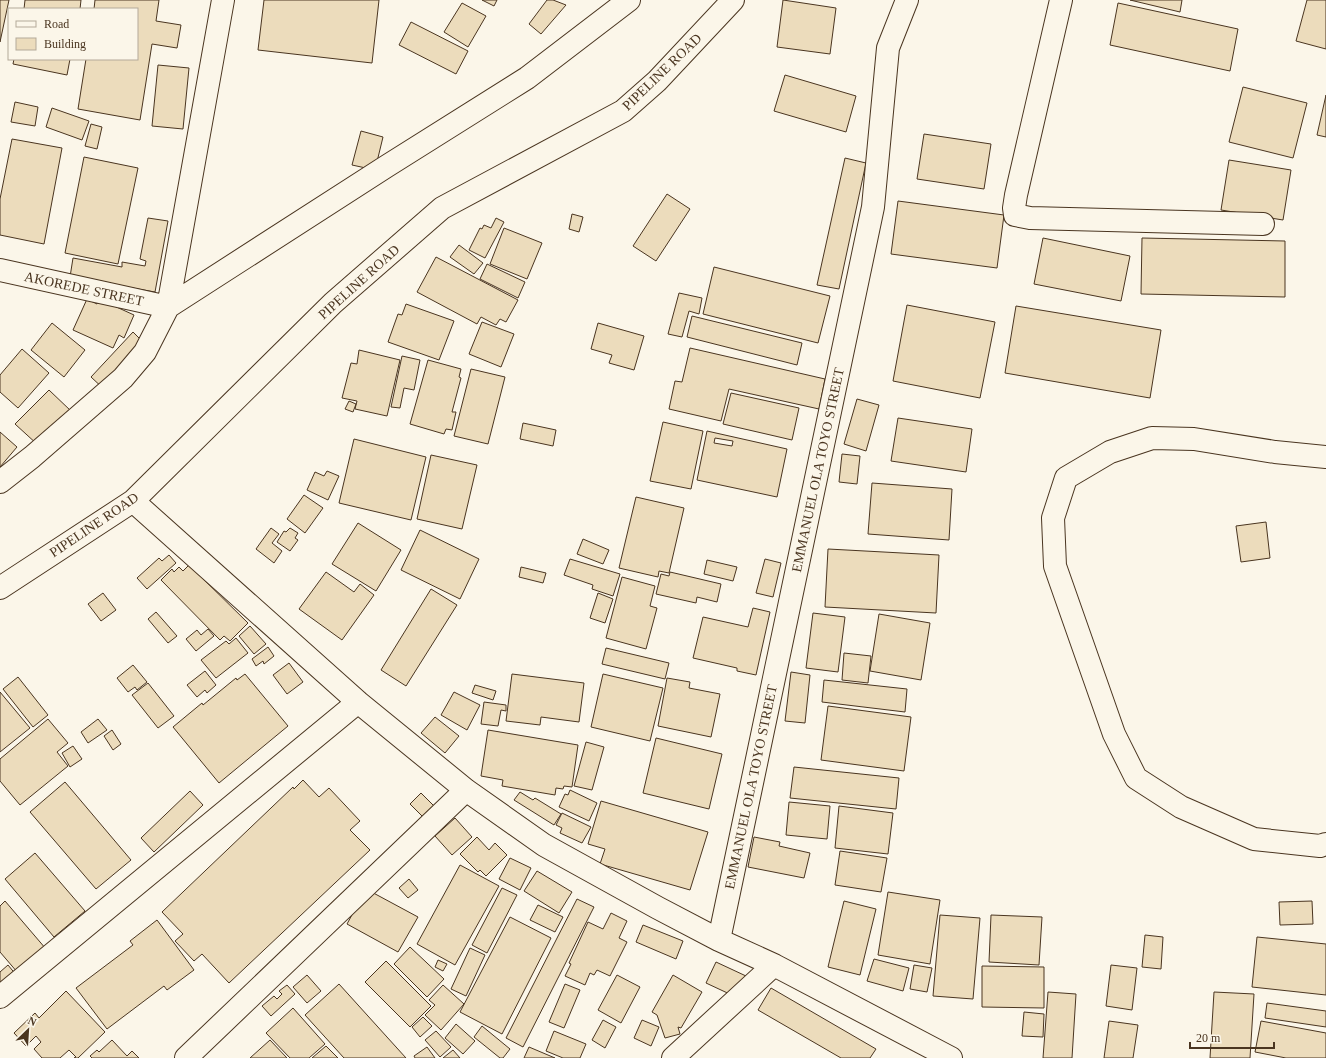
<svg xmlns="http://www.w3.org/2000/svg" width="1326" height="1058" font-family="'Times New Roman',serif">
	<style>
		.building { fill: #ecdcbc; stroke: #4a3520; fill-rule: evenodd }
		.lines { fill: none; stroke-linecap: round; stroke-linejoin: round }
		.minor-casing { stroke: #4a3520; stroke-width: 24 }
		.minor { stroke: #fbf6e9; stroke-width: 22 }
		.labels { text-anchor: middle; dominant-baseline: central; stroke-width: 3; stroke-linejoin: round; paint-order: stroke }
		.street-label { font-size: 14px; fill: #4a3520; stroke: #fbf6e9 }
	</style>
	<rect width="100%" height="100%" fill="#fbf6e9"/>
	<!-- building -->
	<path class="building" d="M0 0H9L0 42Z
		M25 0H81L80 9H24Z
		M95 0H159L156 21 181 25 177 48 152 44 140 120 78 109 86 59H137V9H94Z
		M264 0H379L372 63 258 50Z
		M482 0H497L494 6Z
		M547 0H553L566 5 541 34 529 24Z
		M783 0 836 8 830 54 777 47Z
		M1130 0H1182L1180 12Z
		M1307 0H1326V49L1296 41Z
		M462 3 486 16 468 47 444 32Z
		M1118 3 1238 29 1230 71 1110 45Z
		M411 22 468 51 456 74 399 45Z
		M14 59H70L67 75 13 64Z
		M158 65 189 68 183 129 152 126Z
		M785 75 856 96 846 132 774 111Z
		M1243 87 1307 103 1293 158 1229 142Z
		M1326 95V137L1317 135Z
		M15 102 38 107 35 126 11 122Z
		M52 108 89 121 82 140 46 127Z
		M91 124 102 127 97 149 85 146Z
		M361 131 383 137 375 170 352 165Z
		M924 134 991 144 984 189 917 179Z
		M12 139 62 148 44 244 0 235V199Z
		M84 157 138 168 118 264 65 253Z
		M845 158 866 163 839 289 817 285Z
		M1229 160 1291 170 1283 220 1221 210Z
		M667 194 690 209 656 261 633 246Z
		M898 201 1004 215 997 268 891 254Z
		M572 214 583 217 579 232 569 229Z
		M148 218 168 221 155 292 70 277 73 258 122 267V262L145 266 146 261 140 259Z
		M496 218 504 222 485 258 469 250 480 228 482 229 484 225 491 228Z
		M504 228 542 243 527 279 490 264Z
		M1043 238 1130 256 1121 301 1034 284Z
		M1142 238 1285 241V297L1141 294Z
		M459 245 483 263 474 274 450 257Z
		M436 257 518 300 506 322 500 319 496 325 481 317 477 324 417 292Z
		M487 264 525 282 518 298 480 279Z
		M714 267 830 296 818 343 703 314Z
		M679 293 702 298 699 314 689 311 682 337 668 334Z
		M87 299 97 304 99 299 134 315 124 338 119 335 113 348 73 330Z
		M406 304 454 321 439 360 388 342 398 314 402 315Z
		M907 305 995 322 980 398 893 381Z
		M1016 306 1161 330 1150 398 1005 373Z
		M692 316 802 343 797 365 687 337Z
		M482 322 514 334 501 367 469 354Z
		M52 323 85 350 64 377 31 350Z
		M598 323 644 336 634 370 609 363 612 355 591 349Z
		M133 332 146 345 105 390 91 377Z
		M690 348 825 379 819 409 729 389 721 421 669 409 675 381 682 382Z
		M22 349 49 373 18 408 0 392V375Z
		M359 350 400 360 387 416 355 409 357 401 342 398 351 363 357 364Z
		M402 356 420 360 414 390 404 388 400 408 391 407Z
		M428 360 461 369 459 377 461 378 452 412H456L452 430 446 429 444 434 410 424Z
		M471 369 505 377 488 444 454 436Z
		M49 390 71 411 38 445 15 424Z
		M731 393 799 408 792 440 723 424Z
		M857 399 879 405 866 451 844 444Z
		M349 401 356 404 353 412 345 409Z
		M898 418 972 429 966 472 891 461Z
		M663 422 703 431 691 489 650 481Z
		M523 423 556 430 553 446 520 439Z
		M707 431 787 449 777 497 697 480ZM715 438 733 441 732 446 714 443Z
		M0 432 17 447 0 467Z
		M354 439 426 457 411 520 339 503Z
		M842 454 860 456 857 484 839 482Z
		M431 455 477 465 462 529 417 519Z
		M327 471 339 476 328 500 307 490 315 472 324 476Z
		M872 483 952 489 949 540 868 534Z
		M304 495 323 508 305 533 287 519Z
		M636 497 684 508 669 573 659 571 658 577 619 568Z
		M1266 522 1270 558 1241 562 1236 526Z
		M358 523 401 550 376 591 332 564Z
		M271 528 279 534 272 543 282 551 274 563 256 549Z
		M290 528 298 533 295 538 298 540 290 551 277 542 284 531 286 532Z
		M420 530 479 559 460 599 401 570Z
		M583 539 609 550 603 564 577 554Z
		M828 549 939 555 936 613 825 607Z
		M169 555 176 563 147 589 137 578 159 558 162 561Z
		M570 559 620 574 613 596 592 589 593 585 564 575Z
		M765 559 781 563 773 597 756 593Z
		M707 560 737 567 733 581 704 574Z
		M189 565 248 623 230 641 224 636 220 640 161 580 172 569 174 572 179 567 183 571Z
		M521 567 546 573 543 583 519 577Z
		M326 572 354 592 360 584 374 595 342 640 299 609Z
		M670 572 721 584 717 602 697 597 696 603 656 594 661 574 669 576Z
		M622 577 655 586 650 606 657 608 646 649 606 638Z
		M431 589 457 605 406 686 381 670Z
		M103 593 116 610 101 621 88 604Z
		M598 593 613 599 605 623 590 618Z
		M753 608 770 612 756 675 737 671V668L693 658 703 617 748 627Z
		M156 612 177 636 168 643 148 619Z
		M813 613 845 617 838 672 806 668Z
		M879 614 930 623 921 680 870 671Z
		M250 626 266 644 254 654 239 636Z
		M208 629 214 636 196 651 186 639 197 630 201 635Z
		M236 638 248 653 216 678 201 660 226 641 229 644Z
		M268 647 274 656 264 664 263 661 256 666 252 659Z
		M606 648 669 663 665 679 602 664Z
		M844 653 871 656 868 683 842 680Z
		M289 663 303 682 287 694 273 675Z
		M133 665 147 682 137 690 135 687 128 692 117 678Z
		M205 671 216 685 207 693 205 690 197 697 187 685Z
		M791 672 810 675 805 723 785 721Z
		M245 674 288 726 219 783 173 727 202 703 203 705 236 678 237 680Z
		M512 674 584 683 579 722 541 717 540 725 506 721Z
		M603 674 663 688 650 741 591 727Z
		M18 677 48 715 33 727 3 689Z
		M667 678 690 682 689 688 720 694 711 737 658 726Z
		M824 680 907 689 905 712 822 702Z
		M148 683 174 716 158 728 132 695Z
		M475 685 496 691 493 700 472 693Z
		M0 692 30 728 0 752Z
		M454 692 480 705 467 730 441 715Z
		M484 702 506 705V711L501 710 498 726 481 724Z
		M828 706 911 717 904 771 821 760Z
		M435 717 459 736 445 753 421 733Z
		M48 719 68 743 57 752 68 766 20 805 0 781V759Z
		M98 719 107 730 88 743 81 732Z
		M112 730 121 744 113 750 104 736Z
		M488 730 578 745 572 787 564 786 563 789 556 788 555 795 502 786 503 780 481 776Z
		M656 738 722 754 709 809 643 793Z
		M586 742 604 747 592 790 574 786Z
		M73 746 82 759 70 767 62 753Z
		M794 767 899 778 896 809 790 798Z
		M303 780 319 797 329 788 360 821 350 830 370 850 229 983 202 954 194 961 175 941 183 934 162 912 293 787 294 789Z
		M65 782 131 860 96 889 30 812Z
		M570 790 597 803 589 821 559 807 565 794 568 795Z
		M190 791 203 805 154 852 141 838Z
		M520 792 533 800 535 798 561 814 554 825 514 800Z
		M421 793 437 809 426 820 410 804Z
		M601 801 708 832 690 890 600 864 605 849 588 844Z
		M789 802 830 806 827 839 786 835Z
		M839 806 893 813 888 854 835 848Z
		M562 813 591 827 582 843 560 833 562 828 556 825Z
		M455 818 472 837 452 855 435 836Z
		M477 837 489 850 495 843 507 855 486 876 480 870 478 872 460 854Z
		M754 837 780 842 779 846 810 853 804 878 748 867Z
		M840 851 887 858 881 892 835 885Z
		M35 853 85 911 54 937 5 879Z
		M510 858 531 868 520 890 499 879Z
		M460 865 499 886 455 965 417 944Z
		M537 871 572 892 559 913 524 891Z
		M409 879 418 890 408 898 399 888Z
		M502 888 517 895 487 953 472 945Z
		M366 889 418 917 398 952 347 924Z
		M888 892 940 900 930 964 878 955Z
		M577 899 594 907 523 1047 506 1038Z
		M5 901 46 949 18 973 0 952V906Z
		M844 901 876 909 860 975 828 967Z
		M1312 901 1313 924 1280 925 1279 902Z
		M538 905 563 917 555 932 530 920Z
		M611 913 627 921 619 938 627 942 610 976 597 970 594 975 590 973 585 985 565 976 571 964 569 963 588 922 603 929Z
		M940 915 980 918 973 999 933 996Z
		M991 915 1042 917 1039 965 989 962Z
		M510 917 551 938 502 1034 460 1012Z
		M157 920 194 970 167 990 164 986 107 1029 76 988 133 945 130 941Z
		M643 925 683 941 676 959 636 942Z
		M1145 935 1163 937 1161 969 1142 967Z
		M1257 937 1326 944V995L1252 987Z
		M410 947 444 979 427 997 394 964Z
		M470 948 485 955 466 996 451 989Z
		M874 959 909 968 903 991 867 981Z
		M438 960 447 964 443 971 435 967Z
		M386 961 431 1006 410 1027 365 982Z
		M716 962 746 976 736 997 706 983Z
		M8 965 17 976 0 990V972Z
		M914 965 932 968 927 992 910 989Z
		M1111 965 1137 968 1132 1010 1106 1006Z
		M982 966 1044 967V1008L982 1007Z
		M307 975 321 991 307 1003 293 987Z
		M617 975 640 987 621 1023 598 1010Z
		M673 975 702 992 681 1028 678 1027 680 1034 665 1038 657 1015 652 1012Z
		M339 984 406 1058H344L305 1015Z
		M565 984 580 990 564 1028 549 1022Z
		M287 985 295 994 271 1016 262 1006 274 996 277 999 282 994 279 991Z
		M443 985 464 1004 441 1030 425 1015 435 1005 429 1000Z
		M771 988 876 1049 870 1058H841L758 1010Z
		M66 991 105 1032 78 1058H74L76 1057 69 1050 60 1058H42L34 1049 41 1042 36 1036 26 1046 14 1033 35 1013 39 1018Z
		M1048 992 1076 994 1072 1058H1043Z
		M1214 992 1254 994 1250 1058H1210Z
		M1267 1003 1326 1011V1027L1265 1018Z
		M293 1008 325 1044 309 1058H290L266 1033Z
		M1024 1012 1044 1014 1043 1037 1022 1036Z
		M423 1017 432 1026 420 1037 412 1027Z
		M603 1020 616 1027 605 1048 592 1040Z
		M642 1020 659 1027 651 1046 634 1038Z
		M1109 1021 1138 1025 1133 1058H1104Z
		M1261 1021 1326 1033V1058H1286L1255 1052Z
		M456 1024 475 1041 463 1054 445 1038Z
		M482 1026 510 1049 503 1058H500L474 1037Z
		M436 1031 451 1047 440 1057 425 1040Z
		M554 1031 586 1044 580 1058H563L546 1051Z
		M112 1040 127 1056 132 1051 139 1058H92L90 1056 97 1050 99 1052Z
		M270 1040 287 1058H250Z
		M326 1046 338 1058H312Z
		M427 1047 435 1058H415L414 1056Z
		M529 1047 555 1058H524Z
		M453 1050 460 1058H443Z"/>
	<g class="lines">
		<defs>
			<path id="minor" d="M1061 0 1016 195 1014 208 1015 215 1030 218 1263 224
				M0 270 168 307
				M168 307 387 166 527 78 629 0
				M1326 457 1275 452 1194 439 1152 438 1110 452 1066 478 1053 518 1055 566 1114 734 1136 778 1181 807 1254 839 1320 846 1326 844
				M0 482 32 457 123 378 145 352 168 307 223 0
				M133 501 358 702 466 790 544 845 658 908 719 940 774 965 951 1058
				M0 588 133 501 333 303 442 208 623 111 657 81 733 0
				M719 940 873 207 888 48 907 0
				M0 997 358 702
				M186 1058 466 790
				M673 1058 774 965"/>
		</defs>
		<!-- minor casing -->
		<use href="#minor" class="minor-casing"/>
		<!-- minor -->
		<use href="#minor" class="minor"/>
	</g>
	<g class="labels">
		<!-- street labels -->
		<g class="street-label">
			<text transform="translate(662 72) rotate(-44)">PIPELINE ROAD</text>
			<text transform="translate(359 282) rotate(-42)">PIPELINE ROAD</text>
			<text transform="translate(84 289) rotate(12)">AKOREDE STREET</text>
			<text transform="translate(818 470) rotate(-78)">EMMANUEL OLA TOYO STREET</text>
			<text transform="translate(94 525) rotate(-34)">PIPELINE ROAD</text>
			<text transform="translate(751 787) rotate(-78)">EMMANUEL OLA TOYO STREET</text>
		</g>
	</g>
	<!-- legend -->
	<rect x="8" y="8" width="130" height="52" fill="#fbf6e9" stroke="#b4a999"/>
	<rect x="16" y="21" width="20" height="6" fill="#fbf6e9" stroke="#b4a999"/>
	<text x="44" y="28" font-size="12" fill="#4a3520">Road</text>
	<rect x="16" y="38" width="20" height="12" fill="#ecdcbc" stroke="#b4a999"/>
	<text x="44" y="48" font-size="12" fill="#4a3520">Building</text>
	<!-- north arrow -->
	<g transform="translate(28 1030) rotate(25)" stroke="#fbf6e9" stroke-width="3" paint-order="stroke">
	<path d="M0-3L7 15L0 10L-7 15Z" fill="#4a3520"/>
	<text y="-6" font-size="11" font-weight="bold" text-anchor="middle" fill="#4a3520">N</text>
	</g>
	<!-- scale -->
	<path d="M1190 1042v6h84v-6" fill="none" stroke="#4a3520" stroke-width="2"/>
	<text x="1196" y="1042" font-size="12" fill="#4a3520" stroke="#fbf6e9" stroke-width="3" paint-order="stroke">20 m</text>
</svg>
